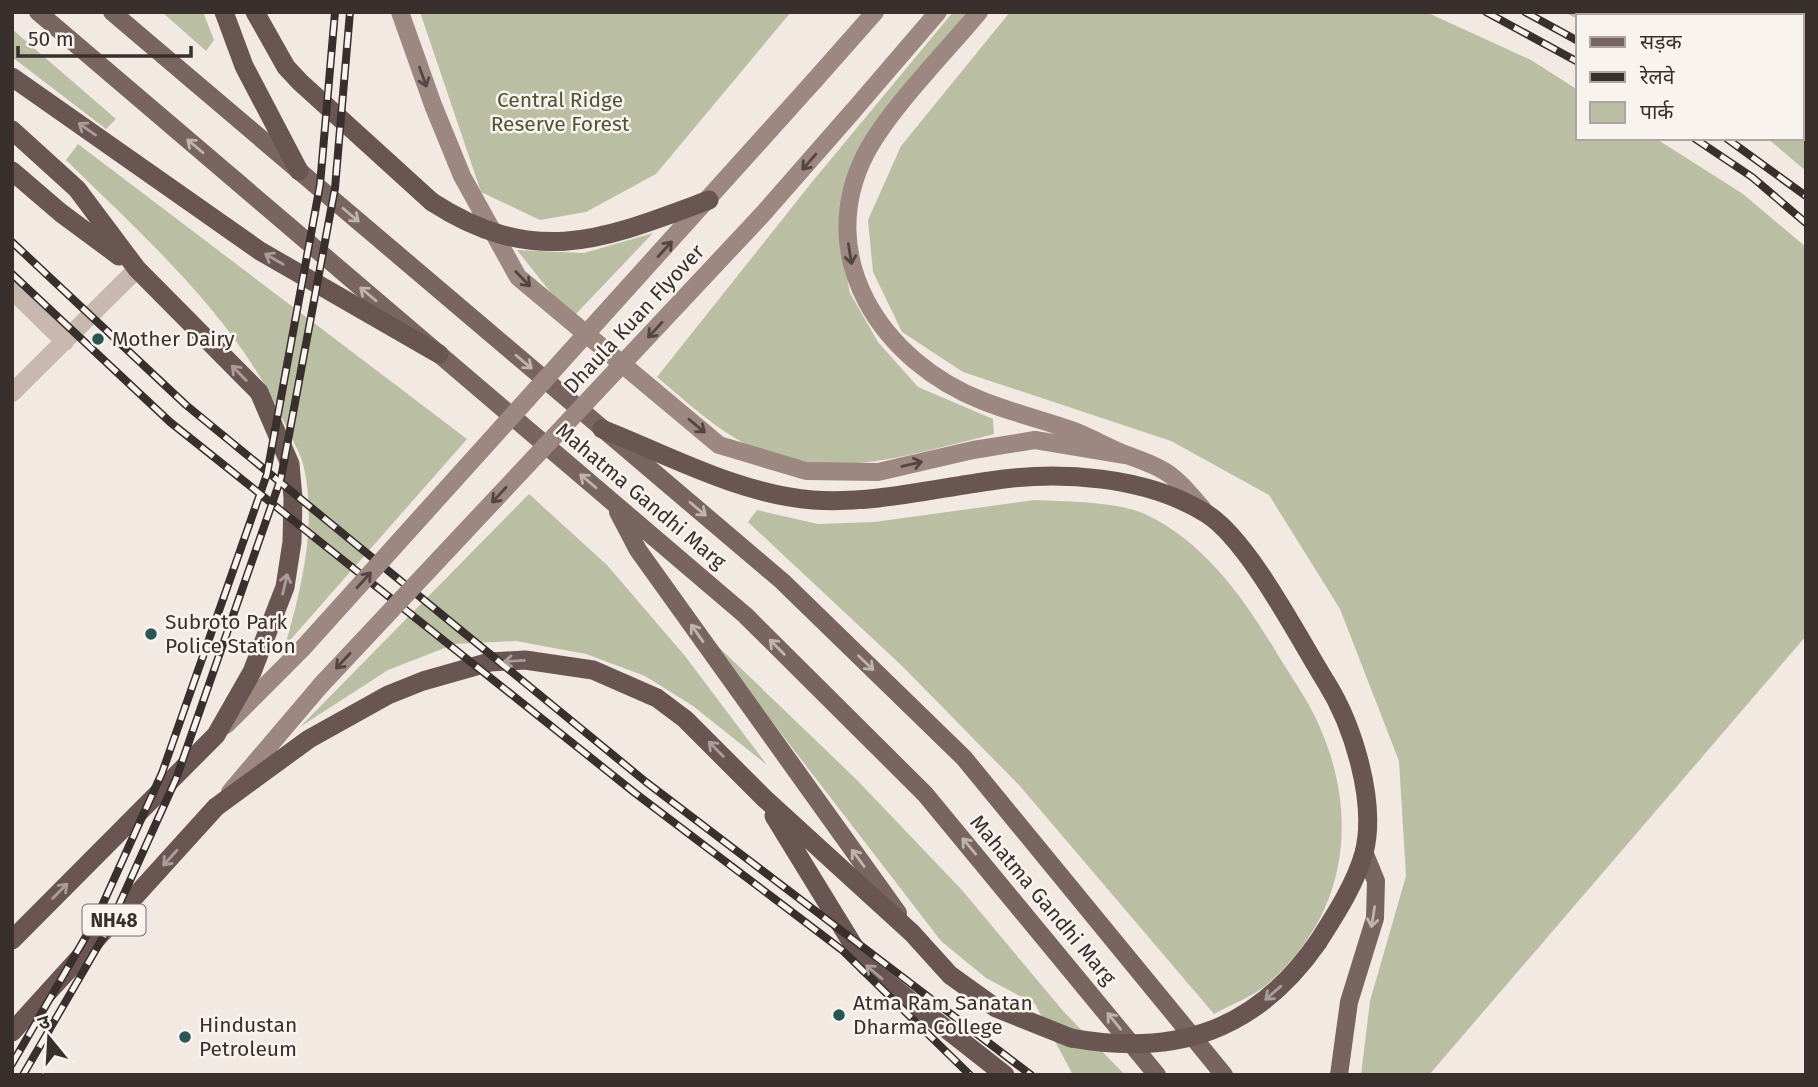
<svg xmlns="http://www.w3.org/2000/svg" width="1818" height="1087" font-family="'Fira Sans','Noto Sans Devanagari',sans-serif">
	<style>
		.green { fill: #babfa4 }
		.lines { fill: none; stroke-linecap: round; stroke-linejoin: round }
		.minor { stroke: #c9b8b0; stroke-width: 18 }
		.secondary { stroke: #9c8781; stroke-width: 18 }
		.primary { stroke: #796560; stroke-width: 18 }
		.trunk { stroke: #695652; stroke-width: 19 }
		.rail-casing { stroke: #392f2d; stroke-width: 8 }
		.rail { stroke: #f9f3ef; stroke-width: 5; stroke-dasharray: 16; stroke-linecap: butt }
		.secondary-bridge { stroke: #9c8781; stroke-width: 18 }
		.trunk-bridge { stroke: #695652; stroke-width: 19 }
		.oneway { stroke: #524542 }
		.oneway2 { stroke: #aa9d99 }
		.oneway3 { stroke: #bfb3af }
		.poi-dot { fill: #275653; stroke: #f9f3ef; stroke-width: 2.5 }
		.labels { text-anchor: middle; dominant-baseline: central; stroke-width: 5; stroke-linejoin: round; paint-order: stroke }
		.shield { fill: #f9f3ef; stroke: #736a67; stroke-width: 2 }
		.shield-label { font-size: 19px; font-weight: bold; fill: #392f2d }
		.park-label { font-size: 21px; fill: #4d5433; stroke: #f9f3ef }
		.street-label { font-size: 21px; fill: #392f2d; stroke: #f9f3ef }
		.poi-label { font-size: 21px; fill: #392f2d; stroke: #f9f3ef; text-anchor: start }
	</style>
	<rect width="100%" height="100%" fill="#f2e9e3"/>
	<!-- green -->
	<path class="green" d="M162 12H203L214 40 206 51Z
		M420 12H791L656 174 586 212 540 220 481 192Z
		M953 12H970L871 131 841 209 843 260 850 293 878 342 918 387 993 419 994 434C916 453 830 484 752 447 716 430 687 402 657 377L812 182Z
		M1010 12H1426L1531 60 1578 90V138H1655L1743 194 1806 247V636L1429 1075H1361L1370 1001 1406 876 1399 761 1340 609 1269 495 1171 441 963 372 902 332 873 272 868 220 901 146Z
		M1564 12H1799L1806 18V171L1767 138H1802V16H1578V19Z
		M12 29 116 119 106 129 12 57Z
		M78 144 467 439 285 646C301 590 317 526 304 468 301 453 291 438 285 424 237 318 147 240 66 160Z
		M653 233 575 315 551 293 517 250 584 253Z
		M529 494 607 565 685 656 767 765 693 706 645 676 586 654 516 641 455 644 388 670 300 727Z
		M1035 500C1068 502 1115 501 1145 514 1203 541 1243 597 1275 650 1289 674 1307 698 1318 723 1361 817 1347 918 1265 986 1250 998 1230 1005 1214 1014L1019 785 902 666 748 522 757 510 818 524 874 522Z
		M703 632 857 780 961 889 1064 1012 1125 1075H1073L1035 1004 986 978 941 941Z"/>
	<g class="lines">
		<!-- minor -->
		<path class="minor" d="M12 290 65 342
			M12 393 137 269"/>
		<!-- secondary -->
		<path class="secondary" d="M400 12 433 105 462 176 518 277 719 445 806 471 878 472 973 450 1035 440 1125 455
			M979 12C945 53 890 108 866 153 812 258 883 362 983 401 1013 413 1044 420 1074 431 1092 438 1109 448 1127 455 1143 461 1161 467 1174 478 1185 487 1194 499 1203 509
			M814 81 875 12
			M853 111 938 12
			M226 725 302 649
			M230 792 321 685"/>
		<!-- primary -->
		<path class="primary" d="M38 12 745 615 925 794 1157 1075
			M112 12 782 581 964 758 1224 1075
			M618 512 638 550 898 913
			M1339 1075 1349 1002 1375 918 1376 881 1364 852"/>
		<!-- trunk -->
		<path class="trunk" d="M224 12 244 66 299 171
			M255 12 286 67 300 82 432 202
			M12 77 260 251 439 354
			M12 130 77 189 137 269 259 392 290 464 293 498 292 542 285 587 252 672 216 735 12 940
			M12 171 61 213 119 256
			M602 429C670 456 739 494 813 500 872 504 932 489 990 481 1058 470 1147 476 1207 514 1249 541 1298 637 1326 682 1353 725 1377 802 1364 853 1355 885 1335 915 1318 942
			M774 816 866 966 1005 1075
			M12 1032 216 807 309 739 388 695 423 681 490 662 525 660 593 670 657 698 685 719 764 798 912 933 950 975 996 1008 1071 1038"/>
		<defs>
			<path id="rail" d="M1486 12 1578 62
				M1525 12 1578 41
				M1694 138 1752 177 1806 223
				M1726 138 1806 196
				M12 242 186 405 646 782 1031 1075
				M12 274 170 422 635 793 842 950 970 1075
				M12 1064 96 919 162 773 267 474 320 185 335 12
				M23 1075 109 927 176 779 281 478 335 188 350 12"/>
		</defs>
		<!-- rail casing -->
		<use href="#rail" class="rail-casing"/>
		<!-- rail -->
		<use href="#rail" class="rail"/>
		<!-- secondary-bridge -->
		<path class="secondary-bridge" d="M302 649 814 81
			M321 685 761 216 853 111"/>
		<!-- trunk-bridge -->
		<path class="trunk-bridge" d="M432 202C536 269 604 239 709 200
			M1071 1038C1176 1057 1256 1031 1318 942"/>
	</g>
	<!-- one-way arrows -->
	<defs><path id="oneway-shaft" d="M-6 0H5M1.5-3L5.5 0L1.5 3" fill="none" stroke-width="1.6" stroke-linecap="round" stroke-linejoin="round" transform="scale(1.75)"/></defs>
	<g class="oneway">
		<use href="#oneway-shaft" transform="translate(423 77) rotate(70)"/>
		<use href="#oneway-shaft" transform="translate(809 162) rotate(131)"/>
		<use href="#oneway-shaft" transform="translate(665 249) rotate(-48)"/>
		<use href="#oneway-shaft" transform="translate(850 254) rotate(81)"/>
		<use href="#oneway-shaft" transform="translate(523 279) rotate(46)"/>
		<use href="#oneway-shaft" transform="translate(655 330) rotate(133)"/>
		<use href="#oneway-shaft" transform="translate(697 426) rotate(40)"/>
		<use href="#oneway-shaft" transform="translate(912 464) rotate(-13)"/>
		<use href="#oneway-shaft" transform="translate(499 495) rotate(133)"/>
		<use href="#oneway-shaft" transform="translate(364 580) rotate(-48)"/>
		<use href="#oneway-shaft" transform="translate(343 661) rotate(133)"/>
	</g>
	<g class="oneway2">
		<use href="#oneway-shaft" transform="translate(87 129) rotate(-145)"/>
		<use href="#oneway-shaft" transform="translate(274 259) rotate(-150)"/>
		<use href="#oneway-shaft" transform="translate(239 373) rotate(-134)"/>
		<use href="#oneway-shaft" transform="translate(285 584) rotate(-77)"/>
		<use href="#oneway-shaft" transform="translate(514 661) rotate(177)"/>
		<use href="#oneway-shaft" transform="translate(716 749) rotate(-135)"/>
		<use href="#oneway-shaft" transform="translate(170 858) rotate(132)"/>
		<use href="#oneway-shaft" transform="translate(60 891) rotate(-45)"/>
		<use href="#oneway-shaft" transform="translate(874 972) rotate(-140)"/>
		<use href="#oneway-shaft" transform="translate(1273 993) rotate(139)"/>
	</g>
	<g class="oneway3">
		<use href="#oneway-shaft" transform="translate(195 146) rotate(-140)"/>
		<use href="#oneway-shaft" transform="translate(351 215) rotate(40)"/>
		<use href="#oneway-shaft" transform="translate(368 294) rotate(-140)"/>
		<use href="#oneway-shaft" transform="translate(524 362) rotate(40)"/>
		<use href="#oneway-shaft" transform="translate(588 481) rotate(-140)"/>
		<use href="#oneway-shaft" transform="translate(698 509) rotate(40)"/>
		<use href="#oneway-shaft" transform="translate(697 633) rotate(-125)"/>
		<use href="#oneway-shaft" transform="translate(777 647) rotate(-135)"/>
		<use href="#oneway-shaft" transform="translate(866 663) rotate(44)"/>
		<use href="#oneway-shaft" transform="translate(969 846) rotate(-130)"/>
		<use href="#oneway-shaft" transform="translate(858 858) rotate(-126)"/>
		<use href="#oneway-shaft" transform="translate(1373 917) rotate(99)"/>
		<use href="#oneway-shaft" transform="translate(1114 1021) rotate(-129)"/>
	</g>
	<!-- markers -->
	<g class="poi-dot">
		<circle cx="98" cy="339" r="7"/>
		<circle cx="151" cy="634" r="7"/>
		<circle cx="839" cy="1015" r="7"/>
		<circle cx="185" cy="1037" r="7"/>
	</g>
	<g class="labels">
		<!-- shield labels -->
		<rect class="shield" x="82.5" y="904.5" width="63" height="31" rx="5"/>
		<g class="shield-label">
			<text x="114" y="920">NH48</text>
		</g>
		<!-- park labels -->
		<g class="park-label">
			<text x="560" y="100">Central Ridge<tspan x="560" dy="24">Reserve Forest</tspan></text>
		</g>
		<!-- street labels -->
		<g class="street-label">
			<text transform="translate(634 319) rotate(-47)">Dhaula Kuan Flyover</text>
			<text transform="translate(641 496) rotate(40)">Mahatma Gandhi Marg</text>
			<text transform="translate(1043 900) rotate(50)">Mahatma Gandhi Marg</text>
		</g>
		<!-- poi labels -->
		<g class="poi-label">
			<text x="112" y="339">Mother Dairy</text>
			<text x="165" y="622">Subroto Park<tspan x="165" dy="24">Police Station</tspan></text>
			<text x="853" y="1003">Atma Ram Sanatan<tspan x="853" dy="24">Dharma College</tspan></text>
			<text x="199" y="1025">Hindustan<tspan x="199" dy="24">Petroleum</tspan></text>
		</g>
	</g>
	<!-- border -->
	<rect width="1818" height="1087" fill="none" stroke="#392f2d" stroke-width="28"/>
	<!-- legend -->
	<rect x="1576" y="14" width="228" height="126" fill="#f9f3ef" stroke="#aca5a1" stroke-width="2"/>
	<rect x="1590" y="37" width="35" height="10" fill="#796560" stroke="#aca5a1" stroke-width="2"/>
	<text x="1640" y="49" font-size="21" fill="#392f2d">सड़क</text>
	<rect x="1590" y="72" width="35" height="10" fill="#392f2d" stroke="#aca5a1" stroke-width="2"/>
	<text x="1640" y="84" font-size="21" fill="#392f2d">रेलवे</text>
	<rect x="1590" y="102" width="35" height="21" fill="#babfa4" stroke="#aca5a1" stroke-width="2"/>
	<text x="1640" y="119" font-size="21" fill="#392f2d">पार्क</text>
	<!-- north arrow -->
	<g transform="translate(49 1038) rotate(342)" stroke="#f9f3ef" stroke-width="5" paint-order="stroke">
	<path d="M0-5L12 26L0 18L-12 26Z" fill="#392f2d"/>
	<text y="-10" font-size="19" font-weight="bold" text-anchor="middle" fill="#392f2d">उ</text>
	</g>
	<!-- scale -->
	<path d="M18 46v10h173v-10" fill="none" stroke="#392f2d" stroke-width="3.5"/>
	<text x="28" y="46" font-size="21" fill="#392f2d" stroke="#f9f3ef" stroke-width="5" paint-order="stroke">50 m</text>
</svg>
